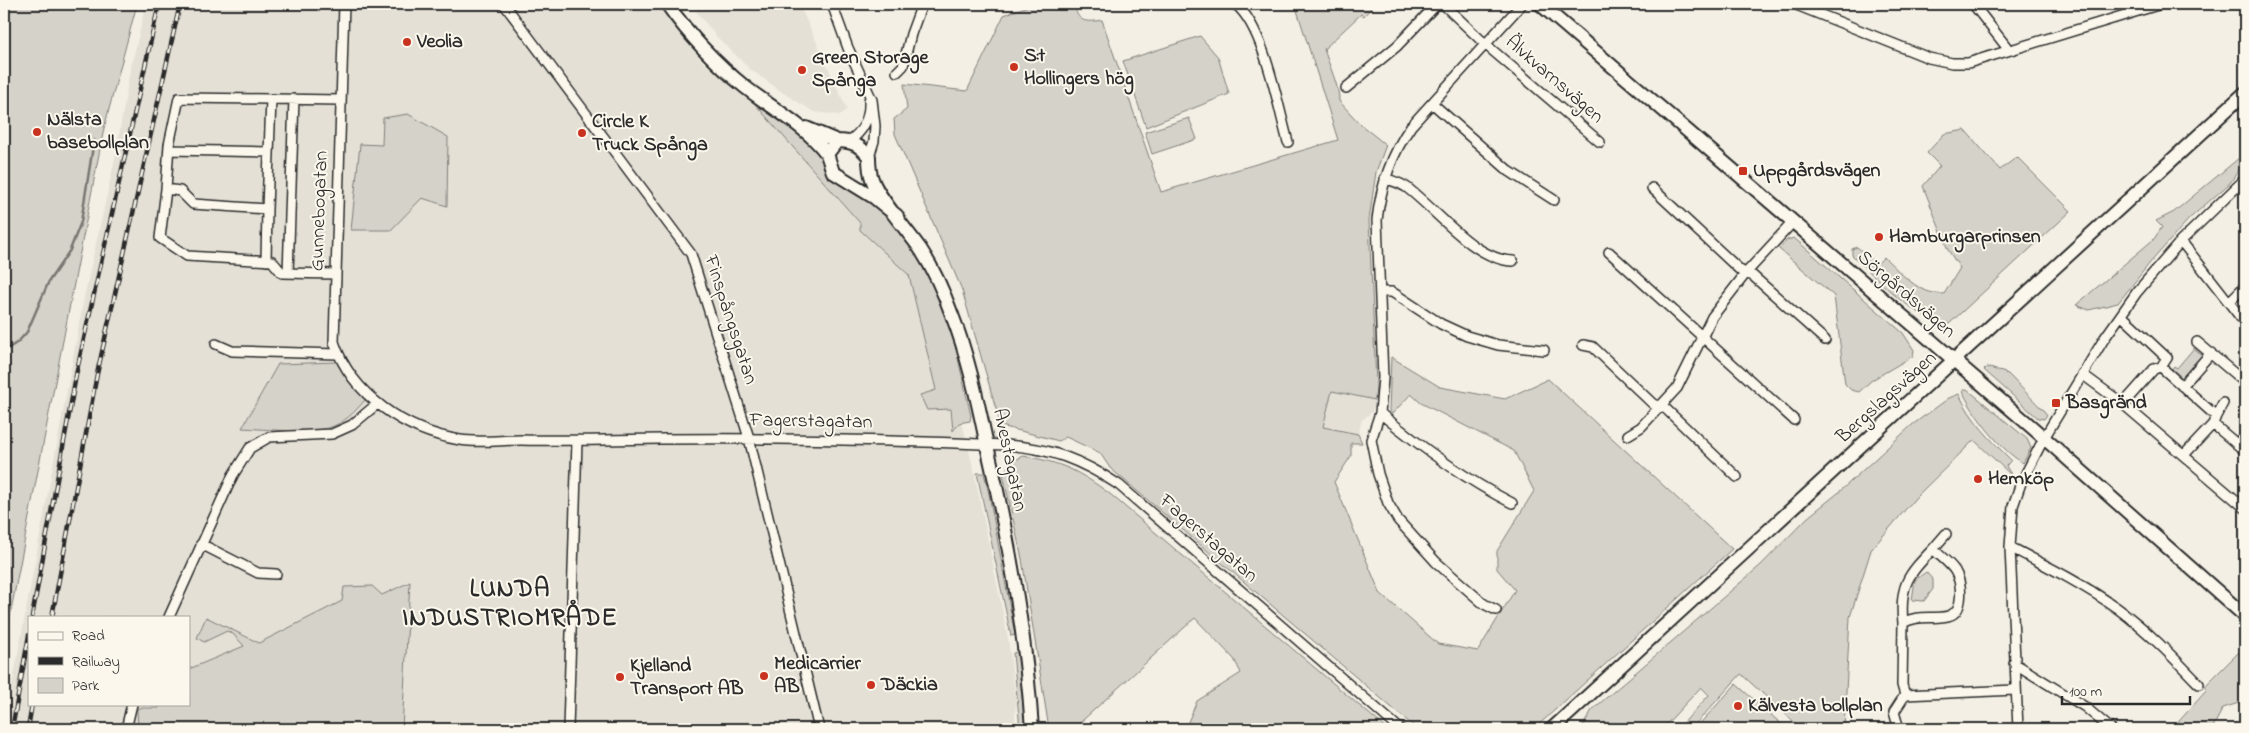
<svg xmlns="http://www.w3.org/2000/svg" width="2249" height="733" font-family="'Indie Flower',sans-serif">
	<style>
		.built { fill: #e4e0d6; fill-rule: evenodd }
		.green { fill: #d5d2c9; stroke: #807e7a }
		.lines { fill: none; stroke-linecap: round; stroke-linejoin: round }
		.stream { stroke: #787772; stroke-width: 2.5 }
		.street-casing { stroke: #2b2b2b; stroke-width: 12 }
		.secondary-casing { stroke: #2b2b2b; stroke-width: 16 }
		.street { stroke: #fbf7ec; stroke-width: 9 }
		.secondary { stroke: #fbf7ec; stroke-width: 12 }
		.rail-casing { stroke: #2b2b2b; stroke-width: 4.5 }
		.rail { stroke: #fbf7ec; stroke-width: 2.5; stroke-dasharray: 8; stroke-linecap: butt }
		.poi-dot { fill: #c8321e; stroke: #fbf7ec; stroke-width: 2 }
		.labels { text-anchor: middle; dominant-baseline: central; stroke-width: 4; stroke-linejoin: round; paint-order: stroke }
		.poi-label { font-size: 20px; font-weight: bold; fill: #2b2b2b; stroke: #fbf7ec; text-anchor: start }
		.street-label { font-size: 20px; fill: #2b2b2b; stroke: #fbf7ec }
		.district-label { font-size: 25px; font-weight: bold; letter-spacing: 1px; fill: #2b2b2b; stroke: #fbf7ec }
	</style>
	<rect width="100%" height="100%" fill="#f3efe4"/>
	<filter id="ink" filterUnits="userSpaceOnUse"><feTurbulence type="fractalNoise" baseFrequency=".02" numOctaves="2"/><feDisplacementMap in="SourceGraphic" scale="10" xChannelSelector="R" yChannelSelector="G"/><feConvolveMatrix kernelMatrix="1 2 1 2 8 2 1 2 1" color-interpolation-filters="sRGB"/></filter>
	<g filter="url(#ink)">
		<!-- built -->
		<path class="built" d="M146 4H189L188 9 191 4H656L704 63 754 103 860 223V230L909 275 936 390 920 395 951 408 953 430 959 423 963 427 974 471 1008 638 1016 703 1014 729H4L85 293 115 159 129 76ZM29 617H189V704H29Z
			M690 4H799L847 109 840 115 814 112 782 92 750 69 717 37Z
			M1331 391 1375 400 1372 412 1362 420 1358 434 1323 428Z"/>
		<!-- green -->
		<path class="green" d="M4 4H137L104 128 4 647Z
			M1033 4H1075C1076 22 1086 23 1102 20L1161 192 1338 140 1295 4H1367L1371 8 1364 16 1361 14 1324 49C1328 63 1340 88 1339 101L1361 125 1386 145 1376 172 1369 220 1376 384 1375 400 1332 391 1323 427 1358 434 1362 443H1351V456L1334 482 1380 593 1438 644 1478 651 1515 590 1497 569V551L1534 491 1514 451 1421 403 1411 394 1392 414 1389 410 1391 357 1440 387 1505 399 1548 379 1732 549 1534 729H1417L1110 468 1100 453 1066 437 1059 441 1001 426 962 290 895 134 894 119 907 109 904 84 967 91 1004 15Z
			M1200 36 1218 57 1229 94 1146 127 1123 61Z
			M754 103 817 146 826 171 832 178 871 201 892 221 912 247 942 304 953 336 971 416 970 421 959 423 953 431 951 409 927 410 920 395 936 390 909 275 860 230V223Z
			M408 114 448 137 447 206 422 198 391 230H351L360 144 382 145 383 118Z
			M1189 118 1197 139 1152 154 1145 132Z
			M1965 130 2000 170 2017 157 2071 211 1949 324C1913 318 1884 285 1858 261L1852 255V249L1857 247 1877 264 1884 257C1901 273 1919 295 1944 294L1960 268 1948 250 1923 186 1940 166 1927 153 1944 134Z
			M2245 153V161L2230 183 2189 219 2149 264 2118 303 2089 310 2076 305 2154 239 2162 227 2156 221 2174 212Z
			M1794 238 1903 333 1914 350 1913 356 1872 380 1859 392 1851 390 1845 384 1834 296 1779 249 1787 240Z
			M2194 348 2202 355 2182 378 2172 369 2174 366 2177 368Z
			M337 362 365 400C355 412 343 424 328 428 306 434 266 429 242 428L278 364Z
			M1987 367 2008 374 2044 411 2047 415 2044 419 2038 418 1984 370Z
			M1967 389 2027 439 2031 448 2023 463C2002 451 1974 416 1964 394L1963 390Z
			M1959 394C1971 420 1990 439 2011 460L2006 466 2012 476 1974 440 1917 496 1871 550 1850 617 1844 729H1802L1741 674 1691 729H1678L1709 695 1701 687 1662 729H1581L1592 710 1761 565 1807 518 1838 493 1912 425 1949 398Z
			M1023 456C1061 462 1079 471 1110 494L1387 729H1185L1197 701 1241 673 1234 659 1195 618 1073 729H1049L1022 559 1003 474 1011 462Z
			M977 473H984L989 494 1015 635 1011 636Z
			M1926 572 1933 580V589L1924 601 1912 600 1915 580Z
			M410 582 402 729H138L137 708H159V704H189V669L244 646 233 634 227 631 204 642 197 638 206 617 259 643 342 601 344 587 372 586 382 595Z
			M1018 652 1025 729H1020L1013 653Z
			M2239 652 2245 657V701L2223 708 2212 729H2172L2207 690 2205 686Z
			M1736 684 1787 729H1695Z"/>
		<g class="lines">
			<!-- stream -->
			<path class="stream" d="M4 351 18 342 27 332 49 281 70 250 81 222 94 140"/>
			<defs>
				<path id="street" d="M344 4 334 342C352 396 406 431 460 440 479 443 501 440 521 440 567 441 614 440 661 439 775 438 891 440 1005 445 1051 448 1081 460 1119 485L1400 729
					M504 4 691 254 749 438 819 729
					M832 4 848 48 872 100 875 126 874 141 869 157
					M1090 4H1095
					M1235 4C1264 26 1278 106 1288 142
					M1443 4 1485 44 1600 142
					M1794 4 1929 58 1952 63H1968L2161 4
					M1973 4 2009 50
					M897 72 903 66 911 34 922 4
					M1346 88 1397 46 1437 4
					M271 99 341 100
					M1432 103 1509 171 1554 200
					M849 141C864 131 870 118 869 100
					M169 150 269 152
					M1385 178C1392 181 1400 183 1406 187 1436 209 1474 260 1513 261
					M1652 188 1741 271 1753 276 1825 340
					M166 189 169 145 179 98 271 99 267 209
					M2181 241 2245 323
					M1609 252 1794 420
					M266 261 267 209 193 204 180 191 166 189 160 238 187 256 272 261 282 273 335 274
					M288 273 294 99
					M1381 292H1392L1441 324 1467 336 1498 345 1544 350
					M2229 302 2245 286
					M2121 315 2167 358 2161 367 2216 416 2213 424 2245 451
					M2197 342 2242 380
					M216 344 232 351 338 354
					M1583 345 1593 347 1653 404 1666 409 1737 477
					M2082 374 2123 404 2245 508
					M2182 386 2211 353
					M2123 404 2154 369 2161 367
					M1380 413C1422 448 1463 478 1512 503
					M2216 416 2223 403
					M1628 435 1641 427 1677 388 1712 317 1746 273 1793 222
					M2184 455 2213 424
					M201 544 258 573 276 574
					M2010 547C2047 566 2083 584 2117 608 2147 630 2173 657 2199 684
					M1933 549 1946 534
					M1496 610 1484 604 1436 562 1398 520 1388 503 1378 474 1371 440 1380 413 1383 378 1377 220C1381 185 1391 155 1411 126L1522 4
					M169 617 233 475 250 448 269 437 332 434 352 425 377 404
					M2014 663 2085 707 2111 729
					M1905 695 2015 690
					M126 729 132 704
					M568 729 577 441
					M1899 729 1894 712 1905 695 1902 685 1903 623C1918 614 1932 620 1948 616 1965 612 1962 583 1955 571 1950 563 1940 556 1933 549 1908 575 1899 585 1903 623
					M2018 729 2010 547 2013 506 2021 483 2044 438 2104 339 2137 292 2181 241 2245 179"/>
				<path id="secondary" d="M667 4C689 35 715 63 745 87 773 109 806 126 827 154
					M1540 4 2034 429 2245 616
					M806 128 837 141
					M897 216 875 198 833 172 827 154 837 141C852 141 860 145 869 157 869 165 869 171 872 179 878 198 908 231 921 250 934 270 944 293 952 315 969 358 978 404 988 450 1009 541 1026 635 1032 729
					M1552 729 2245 93"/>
			</defs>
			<!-- street casing -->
			<use href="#street" class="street-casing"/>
			<!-- secondary casing -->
			<use href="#secondary" class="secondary-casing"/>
			<!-- street -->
			<use href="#street" class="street"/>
			<!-- secondary -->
			<use href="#secondary" class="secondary"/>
			<defs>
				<path id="rail" d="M32 617 77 370 159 4
					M52 617 97 374 180 4
					M12 729 29 635
					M28 729 32 704"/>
			</defs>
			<!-- rail casing -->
			<use href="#rail" class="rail-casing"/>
			<!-- rail -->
			<use href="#rail" class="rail"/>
		</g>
	</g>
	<!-- markers -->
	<g class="poi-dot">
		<circle cx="407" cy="42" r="5"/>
		<circle cx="1014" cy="67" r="5"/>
		<circle cx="802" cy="70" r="5"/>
		<circle cx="37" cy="132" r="5"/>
		<circle cx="582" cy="133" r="5"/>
		<rect x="1738" y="166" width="10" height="10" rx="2.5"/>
		<circle cx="1879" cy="237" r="5"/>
		<rect x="2051" y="398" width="10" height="10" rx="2.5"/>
		<circle cx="1978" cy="479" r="5"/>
		<circle cx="764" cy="676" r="5"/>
		<circle cx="620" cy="677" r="5"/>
		<circle cx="871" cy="685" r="5"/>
		<circle cx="1738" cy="706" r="5"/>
	</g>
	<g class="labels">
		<!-- poi labels -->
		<g class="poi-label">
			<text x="417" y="42">Veolia</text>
			<text x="1024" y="56">S:t<tspan x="1024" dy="23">Hollingers hög</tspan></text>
			<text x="812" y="58">Green Storage<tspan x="812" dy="23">Spånga</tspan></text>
			<text x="47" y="120">Nälsta<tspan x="47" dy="23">basebollplan</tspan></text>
			<text x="592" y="122">Circle K<tspan x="592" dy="23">Truck Spånga</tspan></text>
			<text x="1753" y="171">Uppgårdsvägen</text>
			<text x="1889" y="237">Hamburgarprinsen</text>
			<text x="2066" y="403">Basgränd</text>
			<text x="1988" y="479">Hemköp</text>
			<text x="774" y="664">Medicarrier<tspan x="774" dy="23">AB</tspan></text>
			<text x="630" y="666">Kjelland<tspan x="630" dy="23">Transport AB</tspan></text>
			<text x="881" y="685">Däckia</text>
			<text x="1748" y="706">Kälvesta bollplan</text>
		</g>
		<!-- street labels -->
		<g class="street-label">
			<text transform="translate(1554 80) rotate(41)">Älvkvarnsvägen</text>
			<text transform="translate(320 211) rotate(-88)">Gunnebogatan</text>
			<text transform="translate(1906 295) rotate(41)">Sörgårdsvägen</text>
			<text transform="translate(730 320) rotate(72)">Finspångsgatan</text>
			<text transform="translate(1887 398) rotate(-42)">Bergslagsvägen</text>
			<text transform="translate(811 422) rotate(1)">Fagerstagatan</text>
			<text transform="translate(1009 460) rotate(78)">Avestagatan</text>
			<text transform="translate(1208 539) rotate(41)">Fagerstagatan</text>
		</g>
		<!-- district labels -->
		<g class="district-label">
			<text x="510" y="590">LUNDA<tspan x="510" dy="29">INDUSTRIOMRÅDE</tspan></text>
		</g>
	</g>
	<!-- margin -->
	<rect width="2249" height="733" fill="none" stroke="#fbf7ec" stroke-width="20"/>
	<rect x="10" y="10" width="2229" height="713" fill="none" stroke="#2b2b2b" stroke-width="2" filter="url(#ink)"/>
	<!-- legend -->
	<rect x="28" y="616" width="162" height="90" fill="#fbf7ec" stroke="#a8a59f"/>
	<rect x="38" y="632" width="25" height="8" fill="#fbf7ec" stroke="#a8a59f"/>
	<text x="72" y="640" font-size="15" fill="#2b2b2b">Road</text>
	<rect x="38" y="657" width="25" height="8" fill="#2b2b2b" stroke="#a8a59f"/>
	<text x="72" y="666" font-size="15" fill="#2b2b2b">Railway</text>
	<rect x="38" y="678" width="25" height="15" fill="#d5d2c9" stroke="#a8a59f"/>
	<text x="72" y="690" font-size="15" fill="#2b2b2b">Park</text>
	<!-- scale -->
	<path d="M2062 696v8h128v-8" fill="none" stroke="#2b2b2b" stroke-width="2.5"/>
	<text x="2069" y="696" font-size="15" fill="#2b2b2b" stroke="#fbf7ec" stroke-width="4" paint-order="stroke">100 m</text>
</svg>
